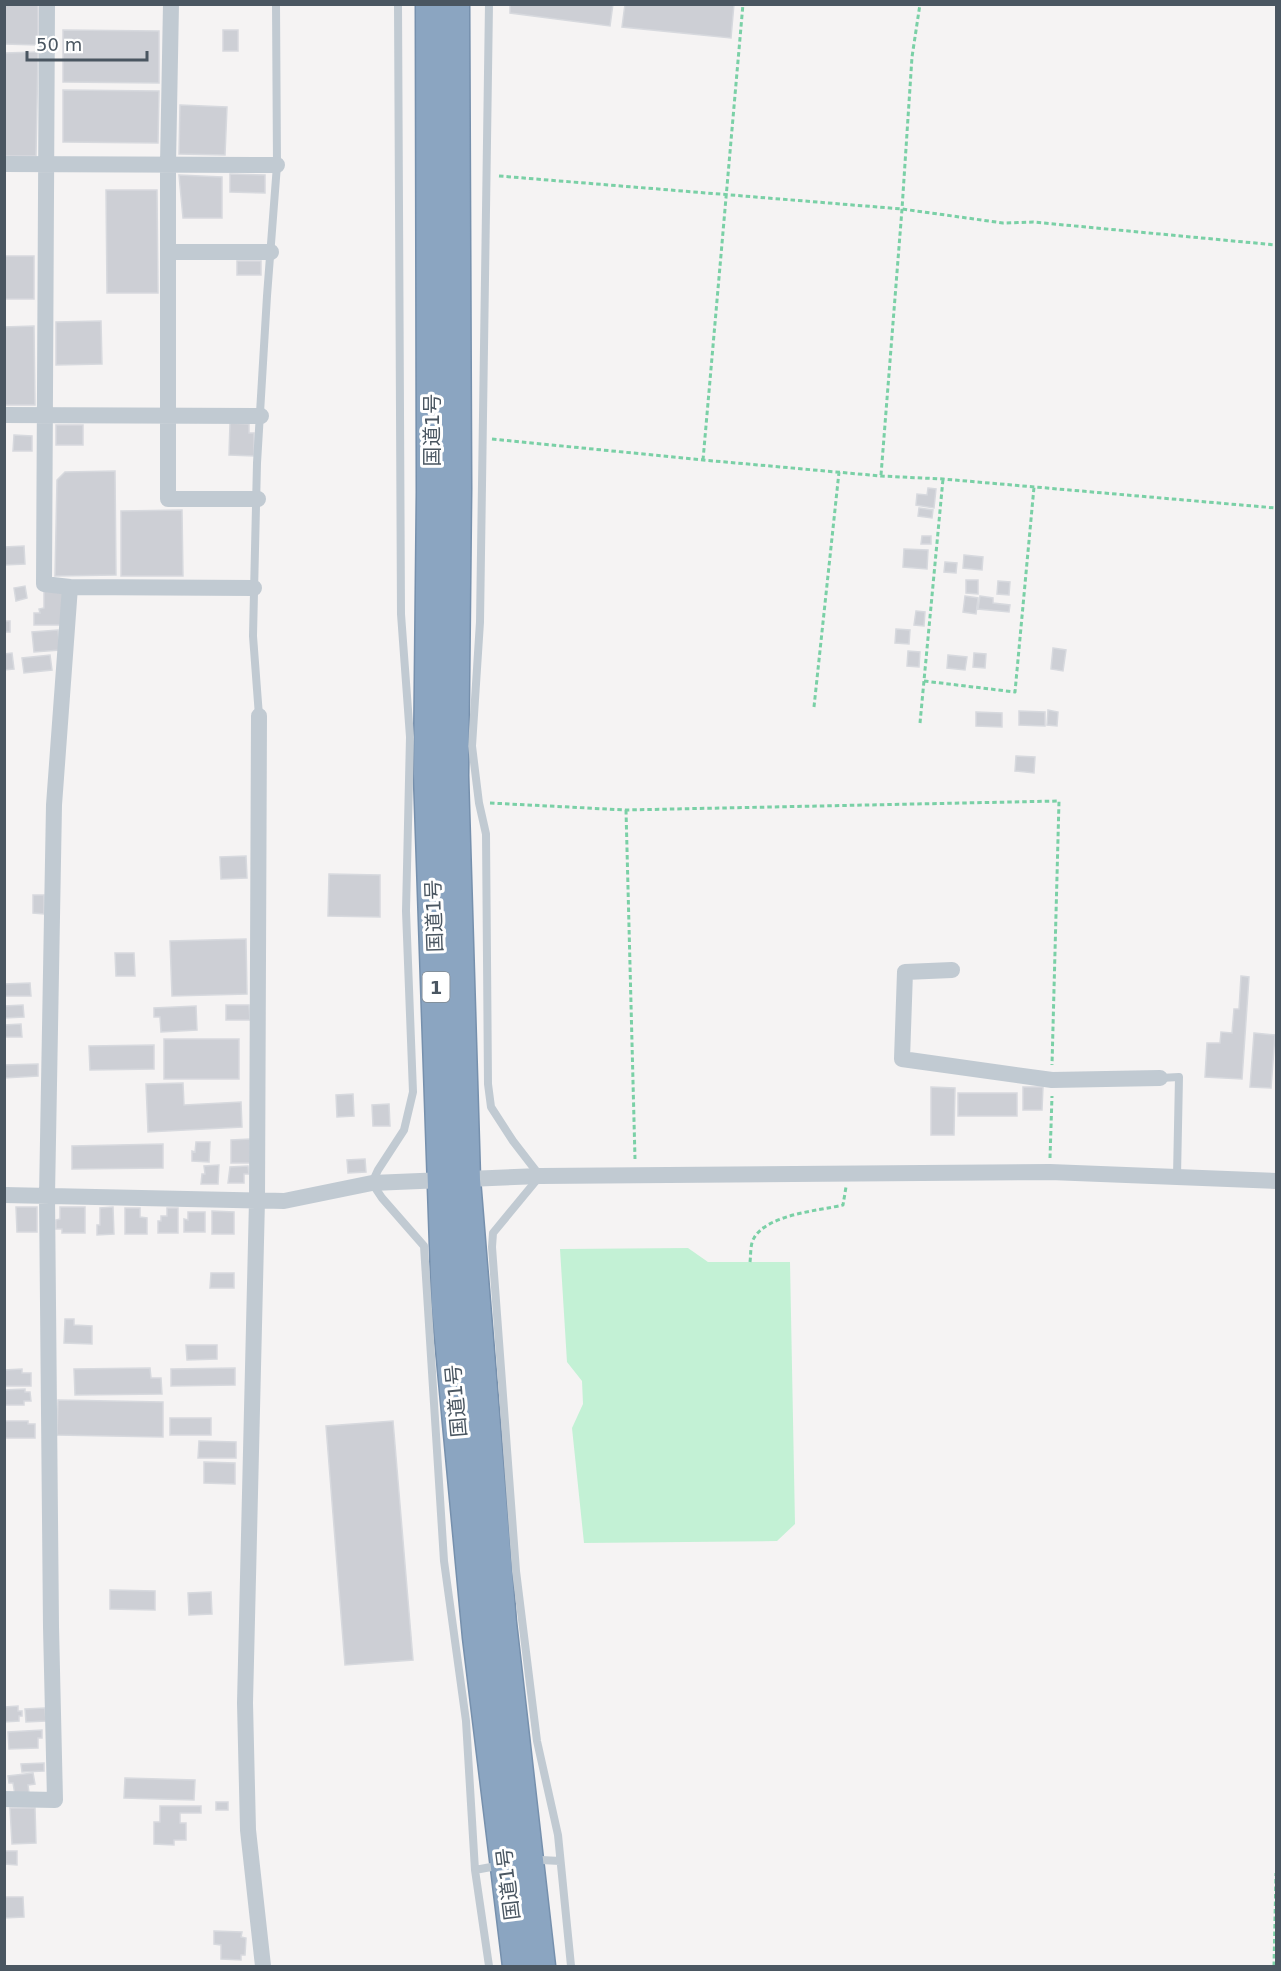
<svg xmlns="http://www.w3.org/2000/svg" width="1281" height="1971" font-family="'DejaVu Sans','Noto Sans JP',sans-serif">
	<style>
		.green { fill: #c3f1d5 }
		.building { fill: #cdcfd5; stroke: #d7d9de; stroke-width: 1.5 }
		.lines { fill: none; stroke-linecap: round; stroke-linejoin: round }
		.highway-casing { stroke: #7690ad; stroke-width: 33 }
		.path { stroke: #7ad0a6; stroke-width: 3; stroke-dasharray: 4.5 3; stroke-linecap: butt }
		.lane { stroke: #c1cad2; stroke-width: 8 }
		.street { stroke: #c1cad2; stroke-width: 16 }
		.highway { stroke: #8ba5c1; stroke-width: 30 }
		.labels { text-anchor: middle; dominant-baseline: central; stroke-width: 6; stroke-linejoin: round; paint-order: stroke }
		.shield { fill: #fff; stroke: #808990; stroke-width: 1.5 }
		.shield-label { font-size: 18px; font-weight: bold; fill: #4a5661 }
		.street-label { font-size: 20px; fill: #4a5661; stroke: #fff }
	</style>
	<rect width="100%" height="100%" fill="#f5f3f3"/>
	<!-- green -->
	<path class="green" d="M688 1248 708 1262H790L795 1524 777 1541 584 1543 572 1428 583 1404 582 1381 567 1362 560 1249Z"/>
	<!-- building -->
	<path class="building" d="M4 4H38V45L4 44Z
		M510 4H613L610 26 510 13Z
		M625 4H734L731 38 622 27Z
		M63 30 159 31V83L63 82Z
		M223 30H238V51H223Z
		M38 52 36 156H4V53Z
		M63 90 159 91 158 143 63 142Z
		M180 105 227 107 225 155 179 154Z
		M230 174 265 175V193L230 192Z
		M179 175 222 177V218H183Z
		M106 190H157L158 293H107Z
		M4 256H34V299H4Z
		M237 261H261V275H237Z
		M101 321 102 364 56 365V322Z
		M34 326 35 405H4V327Z
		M230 423 249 424V433H254V456L229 455Z
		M56 425H83V445H56Z
		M14 435 32 436V451H13Z
		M115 471 116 575 55 576 57 480 65 472Z
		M928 488 936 489 934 508 916 505 917 494 927 495Z
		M919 508 933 510 932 518 918 516Z
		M182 510 183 576H121V511Z
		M922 536H931V544H921Z
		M24 546 25 564 4 565V547Z
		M904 549 928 550 927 569 903 567Z
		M964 555 983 557 982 570 963 568Z
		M945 562 957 563 956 573 944 572Z
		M966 580H978V594L966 593Z
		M998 581 1010 582 1009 595 997 594Z
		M25 586 27 598 16 601 14 588Z
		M44 591H66L65 625H34V613H40L39 609 44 608Z
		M965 596 978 598 976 614 963 612Z
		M980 596 993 598V603L1010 605 1009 612 978 609Z
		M916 611 925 612 924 626 914 625Z
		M4 621H10V632H4Z
		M896 629 910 630 909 644 895 643Z
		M58 630 60 650 34 652 32 632Z
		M1053 648 1066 650 1063 671 1051 669Z
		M908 651 920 652 919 667 907 666Z
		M12 653 14 669 4 670V654Z
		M974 653 986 654 985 668 973 667Z
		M50 655 52 670 24 673 22 658Z
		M948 655 967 657 965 670 947 668Z
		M1048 710 1058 712 1057 726 1047 725Z
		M1019 711 1045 712V726L1019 725Z
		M976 712 1002 713V727L976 726Z
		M1016 756 1035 757 1034 773 1015 771Z
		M246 856 247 878 221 879 220 857Z
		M329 874 380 875V917L328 916Z
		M33 895H44V914L33 913Z
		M246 939 247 994 172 996 170 941Z
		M115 953H134L135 976H116Z
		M1241 976 1249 977 1242 1079 1205 1077 1207 1043H1220L1221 1032 1232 1033 1234 1009H1239Z
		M30 983 31 996H4V984Z
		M23 1005 24 1017 4 1018V1006Z
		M226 1005H249L250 1020H226Z
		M196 1006 197 1030 161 1032 160 1017H154V1008Z
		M21 1024 22 1037H4V1025Z
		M1254 1033 1275 1035 1271 1088 1250 1087Z
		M164 1039H239V1079H164Z
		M154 1045V1069L90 1070 89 1046Z
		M38 1064V1076L4 1078V1065Z
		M183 1083 184 1105 241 1102 242 1127 148 1132 146 1084Z
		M931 1087 955 1088 954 1135H931Z
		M1023 1087H1043L1042 1110H1023Z
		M958 1093H1017V1116H958Z
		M353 1094 354 1116 337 1117 336 1095Z
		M389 1104 390 1126H373L372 1105Z
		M250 1139V1163H231V1140Z
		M196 1142H210L209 1162 192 1161V1151L195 1152Z
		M163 1144V1168L72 1169V1146Z
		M365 1159 366 1172 348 1173 347 1160Z
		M219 1165 218 1184H201L202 1174H205L204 1166Z
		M248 1166 249 1174H244V1183H228L230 1167Z
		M16 1207H37V1232H17Z
		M60 1207H85V1233H62V1229H56V1220L60 1219Z
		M113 1207 114 1234 97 1235V1225H100V1208Z
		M125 1208H140V1217L147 1218V1234H125Z
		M167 1208H178V1233H158V1221H161V1216H167Z
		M212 1211 234 1212V1234H212Z
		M188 1212H205V1232H184V1219L188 1220Z
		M211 1273H234V1288H210Z
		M65 1319H74V1325L92 1326V1344L64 1343Z
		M186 1345H217V1359L187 1360Z
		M150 1368 151 1378H161L162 1394 75 1395 74 1369Z
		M235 1368V1385L171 1386V1369Z
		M22 1369V1373H31V1386H4V1370Z
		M25 1389V1392H30L31 1401H24V1405H4V1390Z
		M58 1400 163 1402V1437L57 1435Z
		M170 1418H211V1435H170Z
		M5 1421H28V1424H35V1438H4Z
		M393 1421 413 1660 345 1665 326 1426Z
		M199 1441 236 1442V1458H198Z
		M204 1462 235 1463V1484L204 1483Z
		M110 1590 155 1591V1610L110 1609Z
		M211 1592 212 1614 189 1615 188 1593Z
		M18 1706V1711H22V1716H19V1721L4 1722V1707Z
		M45 1708 46 1721 26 1722 25 1709Z
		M42 1730V1738H38V1748L9 1749 8 1732Z
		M44 1763V1771L22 1772 21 1764Z
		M33 1773 35 1784 28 1785 29 1793 15 1795 13 1783H9L8 1776Z
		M125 1778 195 1780 194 1800 124 1798Z
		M216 1802H228V1810H216Z
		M160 1806H201V1813H180V1823H186V1840H174V1845L154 1844V1822H160Z
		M10 1808H35L36 1843 12 1844Z
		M4 1851H17V1865L4 1864Z
		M4 1897H23L24 1917 4 1918Z
		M214 1931 242 1932 241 1937 246 1938 245 1955H241V1960L221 1959V1945L214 1944Z"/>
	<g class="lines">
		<defs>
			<path id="highway" d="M431 4 432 492 429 774 447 1305 478 1637 518 1966
				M454 4 456 489 453 776 465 1180 501 1623 540 1966"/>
		</defs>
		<!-- highway casing -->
		<use href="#highway" class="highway-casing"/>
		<!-- path -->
		<path class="path" d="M499 176 902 209 1003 223 1033 222 1276 245
			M492 439 703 460 881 476 943 479 1276 508
			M703 460 743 4
			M881 475 902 209 912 57 920 4
			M924 681 1015 692 1034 487
			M814 707 839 472
			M920 723 943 479
			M490 803 626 810 1059 801 1052 1065
			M626 810 635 1159
			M1050 1158 1052 1096
			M750 1262C751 1255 750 1244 754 1238 768 1214 818 1211 843 1205L846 1187
			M1274 1966 1276 1873"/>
		<!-- lane -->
		<path class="lane" d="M398 4 401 614 410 737 406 911 413 1092 404 1130 378 1170 372 1183 382 1198 424 1246 444 1561 466 1721 475 1870 489 1966
			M489 4 480 622 472 746 479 803 486 834 488 1084 491 1107 513 1141 540 1176 493 1233 492 1247 516 1571 537 1741 558 1835 571 1966
			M259 716 253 636 257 463 267 296 277 165 276 4
			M1160 1078 1179 1077 1177 1176
			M541 1860 560 1861
			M475 1870 491 1867"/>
		<!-- street -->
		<path class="street" d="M171 4 168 164V499H258
			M4 164 277 165
			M168 252H271
			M4 415 261 416
			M70 587 254 588
			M259 716 257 1200 245 1703 248 1830 263 1966
			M952 970 905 972 902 1059 1052 1080 1160 1078
			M4 1195 284 1201 372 1183 540 1176 1050 1172 1276 1181
			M4 1799 55 1800 51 1627 47 1196 54 805 70 587 44 584 47 4"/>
		<!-- highway -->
		<use href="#highway" class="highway"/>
	</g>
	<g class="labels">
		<!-- shield labels -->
		<rect class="shield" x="422.5" y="972" width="27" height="30" rx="4.5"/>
		<g class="shield-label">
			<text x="436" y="987">1</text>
		</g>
		<!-- street labels -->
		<g class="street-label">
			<text transform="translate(432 430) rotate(-90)">国道1号</text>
			<text transform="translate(434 916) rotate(-92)">国道1号</text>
			<text transform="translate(456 1401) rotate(-95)">国道1号</text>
			<text transform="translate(508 1884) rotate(-97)">国道1号</text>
		</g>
	</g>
	<!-- border -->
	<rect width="1281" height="1971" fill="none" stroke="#4a5661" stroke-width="12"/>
	<!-- scale -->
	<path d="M27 51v9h120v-9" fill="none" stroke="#4a5661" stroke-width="3"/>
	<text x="36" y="51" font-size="18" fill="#4a5661" stroke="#ffffff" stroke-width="4.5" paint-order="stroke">50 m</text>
</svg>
